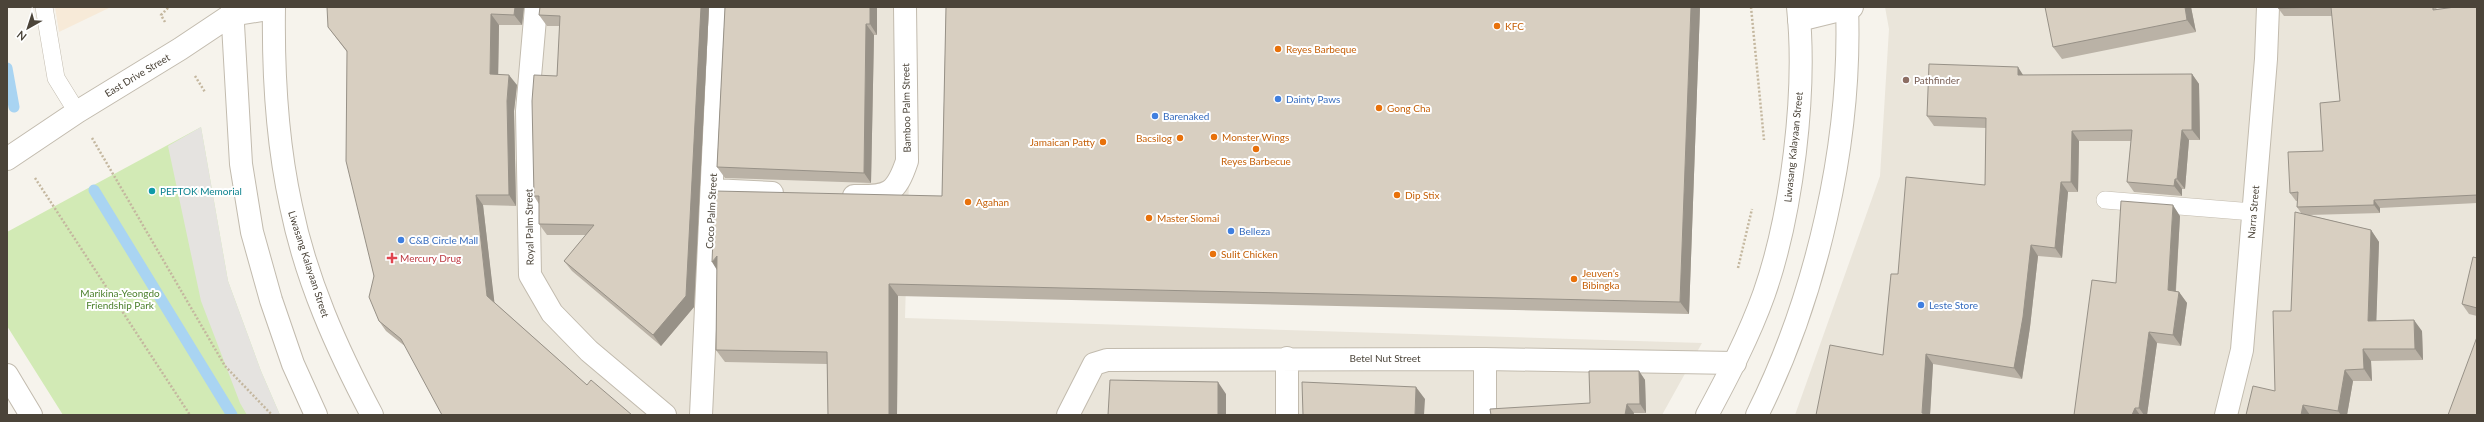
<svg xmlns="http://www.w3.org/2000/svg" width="2484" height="422" font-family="Lato,sans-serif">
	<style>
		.residential { fill: #eae5da }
		.commercial { fill: #f7ead8 }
		.green { fill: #d2eab5 }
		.parking { fill: #e5e3e0 }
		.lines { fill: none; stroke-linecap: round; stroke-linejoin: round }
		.stream { stroke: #a9d4f2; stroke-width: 11 }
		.service-casing { stroke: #c2bbae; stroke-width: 18 }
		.minor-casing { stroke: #c2bbae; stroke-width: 24 }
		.tertiary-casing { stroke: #c2bbae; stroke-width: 24 }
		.path { stroke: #c4b79f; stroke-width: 2.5; stroke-dasharray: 2 2; stroke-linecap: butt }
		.service { stroke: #fff; stroke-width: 17 }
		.minor { stroke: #fff; stroke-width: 22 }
		.tertiary { stroke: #fff; stroke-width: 22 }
		.wall { fill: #bab2a6 }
		.shaded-wall { fill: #979187 }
		.building { fill: #d8cfc1; stroke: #979187 }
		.food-dot { fill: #e8710a; stroke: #fff; stroke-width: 1.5 }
		.education-dot { fill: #8d6e63; stroke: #fff; stroke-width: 1.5 }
		.shop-dot { fill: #3f7fe0; stroke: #fff; stroke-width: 1.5 }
		.culture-dot { fill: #0f9aa8; stroke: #fff; stroke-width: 1.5 }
		.health-dot { fill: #e0444e; stroke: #fff; stroke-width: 1.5 }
		.labels { text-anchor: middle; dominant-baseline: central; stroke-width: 4; stroke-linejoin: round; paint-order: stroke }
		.food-label { font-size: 10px; fill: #c56008; stroke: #fff; text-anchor: start }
		.street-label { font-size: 10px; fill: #4b4439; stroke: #fff }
		.education-label { font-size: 10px; fill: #785e54; stroke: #fff; text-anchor: start }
		.shop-label { font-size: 10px; fill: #366cbe; stroke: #fff; text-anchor: start }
		.culture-label { font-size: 10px; fill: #0d838f; stroke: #fff; text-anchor: start }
		.health-label { font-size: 10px; fill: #be3a42; stroke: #fff; text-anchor: start }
		.park-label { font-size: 10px; fill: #4a7f2a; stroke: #fff }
	</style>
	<rect width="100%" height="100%" fill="#f6f3ec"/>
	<!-- residential -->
	<path class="residential" d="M434 7H914L905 318 1702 343 1662 415H530L428 109Z
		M1885 7H2477V415H1795L1880 176 1889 29Z"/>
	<!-- commercial -->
	<path class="commercial" d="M55 7H111L59 32Z"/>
	<!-- green -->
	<path class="green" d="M201 127 228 281 261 371 280 415H63L7 326V232Z"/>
	<!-- parking -->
	<path class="parking" d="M201 127 228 281 261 371 280 415H247L240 403 201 301 168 146Z"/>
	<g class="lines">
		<!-- stream -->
		<path class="stream" d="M7 68 14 107
			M94 190 232 415"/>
		<defs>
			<path id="service" d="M44 7 56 78 77 112
				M2105 200 2253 212"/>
			<path id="minor" d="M536 7 527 111 530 275 552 313 589 351 665 415
				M1799 20 1852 7
				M712 190 772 193
				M854 196C888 197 896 194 907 161L905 7
				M1287 358V415
				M1485 359V415
				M7 375 31 415
				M701 415 720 7
				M1068 415 1094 364 1107 360 1485 359 1735 363
				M2226 415 2242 350 2266 59 2268 7"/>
			<path id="tertiary" d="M232 7 241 164 252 232 271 300 293 364 316 415
				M274 7C273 73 277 142 291 206 306 280 337 349 372 415
				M7 159 77 112 180 49 231 15 274 8
				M1707 415C1728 376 1749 336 1764 294 1792 214 1807 92 1798 7
				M1757 415C1817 295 1852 141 1847 7"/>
		</defs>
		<!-- service casing -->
		<use href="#service" class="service-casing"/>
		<!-- minor casing -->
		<use href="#minor" class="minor-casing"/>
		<!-- tertiary casing -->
		<use href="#tertiary" class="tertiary-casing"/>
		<!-- path -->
		<path class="path" d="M1751 7 1764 140
			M165 22 161 15 169 7
			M195 76 205 92
			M92 138 225 366 272 415
			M35 178 190 415
			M1738 268 1752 209"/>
		<!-- service -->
		<use href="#service" class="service"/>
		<!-- minor -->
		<use href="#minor" class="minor"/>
		<!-- tertiary -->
		<use href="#tertiary" class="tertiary"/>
	</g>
	<!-- wall -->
	<path class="wall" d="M524 7 522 25H499L498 74 517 85 514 111 516 206 483 205 494 302 587 385 632 415 406 347 386 331 379 321 347 52 328 27Z
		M709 7 694 307 661 346 572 271 564 261 586 235H547L539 224V204L534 196 557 76 560 26H547L539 15Z
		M725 7H877V35H874L871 183 725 178 717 167Z
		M946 7H1700L1689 314 898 296 897 415H828L827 364 725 362 716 350 942 196Z
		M2191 7 2196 32 2062 59 2053 47Z
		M2435 7 2437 9 2477 7V203L2380 208V213L2309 215 2371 230 2379 242 2376 321 2422 331 2423 360 2371 361 2372 381H2353L2347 415H2246L2275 391 2291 311 2301 213 2297 207V201H2296L2290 193 2323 151 2340 101 2332 16H2284L2278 8Z
		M2192 74 2199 84 2200 140H2189L2185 189H2182V196L2134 192 2127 182 2131 141H2079L2078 192H2068L2062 258 2038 256 2030 327 2022 379 1933 364 1930 415H1816L1883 355 1898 274 1985 185 1986 128 1934 126 1927 116 2023 75Z
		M2180 216 2176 291 2179 292 2187 303 2181 346 2157 343 2147 415H2074L2116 283Z
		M2477 258V316L2469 314 2462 304Z
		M1639 371 1645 380 1646 413H1634L1633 415H1491L1590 403Z"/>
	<!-- shaded-wall -->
	<path class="shaded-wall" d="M515 7H524L522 25 514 15Z
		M701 7H709L694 307 661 346 653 335Z
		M870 7H877V35L870 24Z
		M1691 7H1700L1689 314 1680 302Z
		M2185 7H2191L2196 32 2187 20Z
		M491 14 499 25 498 85 490 74Z
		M866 24 874 35 871 183 864 173Z
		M2018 67 2025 78 2018 75Z
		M2192 74 2199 84 2200 140 2192 130Z
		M509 75 517 85 514 111 516 206 509 195 507 101Z
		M2182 130 2189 140 2185 189 2177 179Z
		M2072 131 2079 141 2078 192 2071 182Z
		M2175 179 2182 189V196L2174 186Z
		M2061 182 2068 192 2062 258 2055 248Z
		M476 195 483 205 495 307 487 296Z
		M2374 200 2380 208V213L2374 205Z
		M2173 205 2180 216 2175 301 2168 290Z
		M2371 230 2379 242 2376 332 2368 321Z
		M2031 245 2038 256 2030 327 2022 379 2014 368Z
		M717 256 720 275 712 262Z
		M889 284 898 296 897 415H889Z
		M2179 292 2187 303 2181 346 2173 335Z
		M2414 320 2422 331 2423 360 2415 349Z
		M2149 332 2157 343 2147 415H2144L2139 408Z
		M2363 349 2371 361 2372 381 2364 369Z
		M1926 354 1933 364 1930 415H1923L1922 413Z
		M2345 370 2353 381 2347 415H2341L2338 411Z
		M1639 371 1645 380 1646 413 1640 404Z
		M1218 382 1226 394V415H1218Z
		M1416 387 1425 399 1424 415H1415Z
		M1627 404 1634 413 1633 415H1625Z
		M2303 405 2310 415H2301Z
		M2135 408 2140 415H2132Z"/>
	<!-- building -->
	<path class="building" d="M327 7H515L514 15 491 14 490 74 509 75 507 101 509 195H476L487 296 587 385 591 380 632 415H442L401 339 379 321 369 297 374 276 346 161 347 51 328 27Z
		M540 7H701L686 296 653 335 564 261 594 225 539 224V196H534L532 101 534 75 557 76 560 16 539 15Z
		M725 7H870V24H866L864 173 717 167Z
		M946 7H1691L1680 302 889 284V415H828L827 352 716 350 717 256 712 262 715 191 942 196Z
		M2045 7H2185L2187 20 2053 47Z
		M2278 7H2433V10L2455 7H2477V195L2374 200V205L2297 207 2298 192 2290 193 2288 152 2323 151 2320 103 2340 101 2331 7 2278 8Z
		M1929 64 2018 67V75L2192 74V130H2182L2177 179H2175L2174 186 2127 182 2132 130 2072 131 2071 182H2061L2055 248 2031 245 2023 317 2014 368 1926 354 1922 413 1927 415H1816L1830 345 1883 355 1891 274H1898L1906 177 1985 185 1986 118 1927 116Z
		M2121 201 2173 205 2168 290 2179 292 2173 335 2149 332 2139 408H2135L2132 415H2074L2092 280 2116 283Z
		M2295 212 2371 230 2368 321 2414 320 2415 349H2363L2364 369 2345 370 2338 411 2303 405 2301 415H2246L2253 386 2275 391 2273 311H2291Z
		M2473 257 2477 258V308L2462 304Z
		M2477 337V415H2448Z
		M1589 371H1639L1640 404H1627L1625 415H1491L1490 409 1590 403Z
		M1110 380 1218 382V415H1108Z
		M1302 382 1416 387 1415 415H1303Z"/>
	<!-- markers -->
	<g class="food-dot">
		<circle cx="1497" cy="26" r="4"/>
		<circle cx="1278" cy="49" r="4"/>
		<circle cx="1379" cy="108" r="4"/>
		<circle cx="1214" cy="137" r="4"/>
		<circle cx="1180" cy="138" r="4"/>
		<circle cx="1103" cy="142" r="4"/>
		<circle cx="1256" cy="149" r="4"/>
		<circle cx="1397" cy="195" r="4"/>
		<circle cx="968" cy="202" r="4"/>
		<circle cx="1149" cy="218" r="4"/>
		<circle cx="1213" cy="254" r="4"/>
		<circle cx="1574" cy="279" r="4"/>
	</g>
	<circle class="education-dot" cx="1906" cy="80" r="4"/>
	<g class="shop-dot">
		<circle cx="1278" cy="99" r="4"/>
		<circle cx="1155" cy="116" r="4"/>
		<circle cx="1231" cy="231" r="4"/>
		<circle cx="401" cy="240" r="4"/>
		<circle cx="1921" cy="305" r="4"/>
	</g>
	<circle class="culture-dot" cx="152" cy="191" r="4"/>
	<path class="health-dot" d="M390 252h4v4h4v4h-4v4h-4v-4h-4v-4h4z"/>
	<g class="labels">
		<!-- food labels -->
		<g class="food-label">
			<text x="1505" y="26">KFC</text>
			<text x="1286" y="49">Reyes Barbeque</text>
			<text x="1387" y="108">Gong Cha</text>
			<text x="1222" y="137">Monster Wings</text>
			<text x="1172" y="138" text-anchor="end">Bacsilog</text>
			<text x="1095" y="142" text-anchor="end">Jamaican Patty</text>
			<text x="1256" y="161" text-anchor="middle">Reyes Barbecue</text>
			<text x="1405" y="195">Dip Stix</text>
			<text x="976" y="202">Agahan</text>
			<text x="1157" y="218">Master Siomai</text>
			<text x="1221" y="254">Sulit Chicken</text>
			<text x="1582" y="273">Jeuven’s<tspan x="1582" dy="12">Bibingka</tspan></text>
		</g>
		<!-- street labels -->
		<g class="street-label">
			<text transform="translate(137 75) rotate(-31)">East Drive Street</text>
			<text transform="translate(906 108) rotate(-91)">Bamboo Palm Street</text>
			<text transform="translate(1793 147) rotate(-84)">Liwasang Kalayaan Street</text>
			<text transform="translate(711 211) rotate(-87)">Coco Palm Street</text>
			<text transform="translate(2253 212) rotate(-85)">Narra Street</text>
			<text transform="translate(529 227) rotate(-91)">Royal Palm Street</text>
			<text transform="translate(309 264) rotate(72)">Liwasang Kalayaan Street</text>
			<text x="1385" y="358">Betel Nut Street</text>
		</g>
		<!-- education labels -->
		<g class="education-label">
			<text x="1914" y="80">Pathfinder</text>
		</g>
		<!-- shop labels -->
		<g class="shop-label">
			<text x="1286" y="99">Dainty Paws</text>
			<text x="1163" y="116">Barenaked</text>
			<text x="1239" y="231">Belleza</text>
			<text x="409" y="240">C&amp;B Circle Mall</text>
			<text x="1929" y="305">Leste Store</text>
		</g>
		<!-- culture labels -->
		<g class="culture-label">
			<text x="160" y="191">PEFTOK Memorial</text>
		</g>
		<!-- health labels -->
		<g class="health-label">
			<text x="400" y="258">Mercury Drug</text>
		</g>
		<!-- park labels -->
		<g class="park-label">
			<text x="120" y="293">Marikina-Yeongdo<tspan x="120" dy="12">Friendship Park</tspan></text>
		</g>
	</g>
	<!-- border -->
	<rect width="2484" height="422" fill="none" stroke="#4b4439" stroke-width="16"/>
	<!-- north arrow -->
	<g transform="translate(28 28) rotate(219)" stroke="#ffffff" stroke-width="3" paint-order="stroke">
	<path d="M0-3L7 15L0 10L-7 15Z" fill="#4b4439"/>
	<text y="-6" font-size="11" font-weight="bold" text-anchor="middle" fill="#4b4439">N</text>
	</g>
</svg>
